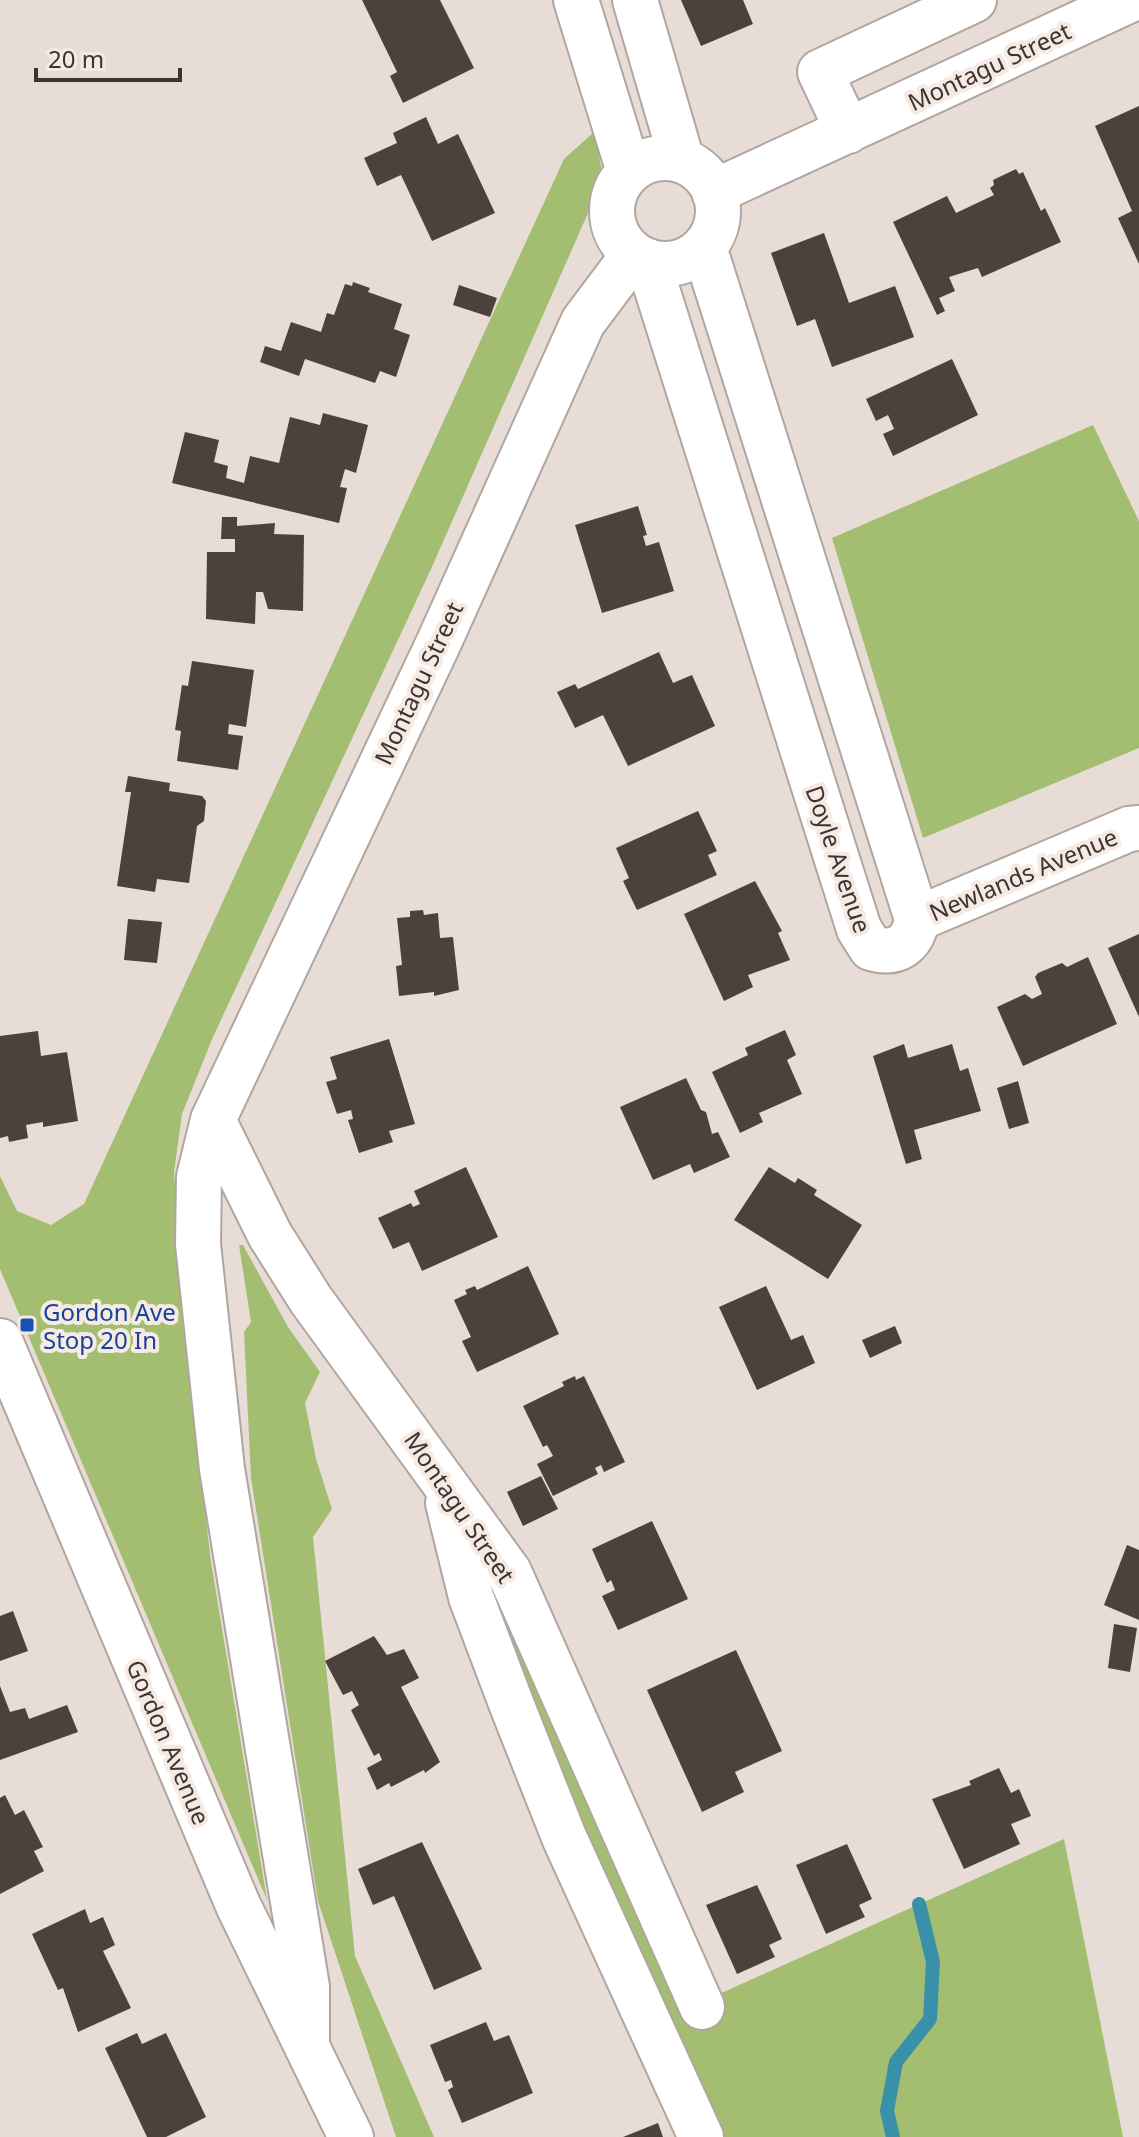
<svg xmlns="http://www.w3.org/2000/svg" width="1139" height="2137" font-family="'Noto Sans',sans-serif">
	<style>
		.green { fill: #a4be71 }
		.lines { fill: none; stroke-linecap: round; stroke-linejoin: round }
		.stream { stroke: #3890a9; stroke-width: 14 }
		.building { fill: #4c413d }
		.minor-casing { stroke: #b1a69f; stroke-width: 48 }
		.minor { stroke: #fff; stroke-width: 44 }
		.transit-dot { fill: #1a4fb4; stroke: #f6eae3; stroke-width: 3 }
		.labels { text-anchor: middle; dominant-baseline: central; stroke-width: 8; stroke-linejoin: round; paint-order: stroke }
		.street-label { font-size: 24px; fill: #3b3634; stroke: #f6eae3 }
		.transit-label { font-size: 24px; fill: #164399; stroke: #f6eae3; text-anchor: start }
	</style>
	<rect width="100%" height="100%" fill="#e8ddd6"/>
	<!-- green -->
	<path class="green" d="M595 131 603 179 431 569 213 1037 182 1114 174 1172 188 1367 211 1562 267 1900 0 1269V1176L17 1211 51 1225 84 1204 564 159Z
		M1093 425 1139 521V748L923 838 832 538Z
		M239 1245H243L288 1327 320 1372 305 1403 316 1459 332 1509 313 1537 355 1956 434 2137H396L318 1901 251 1478 244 1332 251 1322Z
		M486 1577 717 1995 1064 1839 1123 2137H721L573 1819Z"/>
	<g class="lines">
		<!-- stream -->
		<path class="stream" d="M893 2137 887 2111 896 2062 930 2019 933 1962 919 1904"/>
	</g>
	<!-- building -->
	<path class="building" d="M362 0H440L474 68 403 103 390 76 397 72Z
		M681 0H743L753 24 701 46Z
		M1139 106V264L1118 218 1132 211 1095 126Z
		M426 117 438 144 458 134 495 213 432 241 401 175 377 186 364 158 397 143 393 133Z
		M1016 169 1019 174 1023 172 1041 211 1045 208 1061 242 982 277 978 268 949 277 955 291 939 298 945 311 937 315 893 222 947 196 956 213 994 195 990 188 994 185 993 180Z
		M824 233 849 303 895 286 914 337 832 367 815 319 797 326 771 253Z
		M353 282 370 288 368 292 402 304 394 329 410 335 396 377 380 371 375 383 305 359 299 376 260 362 265 346 281 351 291 322 321 332 327 313 334 315 345 284 352 286Z
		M459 285 497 298 490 317 453 305Z
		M952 359 978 415 893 456 883 434 894 429 888 415 876 421 866 399Z
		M323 413 368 425 356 473 345 469 340 487 347 488 339 523 172 483 185 432 219 440 214 462 228 466 226 478 244 483 250 456 279 463 290 417 320 425Z
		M638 506 647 535 643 536 646 546 659 542 674 591 602 613 575 525Z
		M222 517H237V526L275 523 274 534 304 535 303 611 268 609 263 592H256L255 624 206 619 207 552H235V539H221Z
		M659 652 673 683 692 675 715 726 628 766 603 715 575 728 557 692 575 684 578 689Z
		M192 661 254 670 246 727 229 724 228 734 243 736 238 770 177 761 181 731 175 730 182 685 188 686Z
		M128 776 170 783 169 791 202 796 206 801 204 821 197 826 189 883 157 879 155 892 117 886 131 792H125Z
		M698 811 717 851 708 855 717 875 637 910 623 881 629 878 616 848Z
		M755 881 782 931 778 933 790 960 748 975 753 987 724 1001 684 914Z
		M423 910 424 915 438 913 440 938 453 937 459 990 434 996V992L399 996 396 966 402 965 397 918 410 917V911Z
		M128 919 162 922 157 963 124 960Z
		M1139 934V1017L1108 948Z
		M1088 957 1117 1024 1023 1066 997 1007 1025 994 1032 999 1042 994 1035 977 1038 973 1062 963 1067 967Z
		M785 1030 796 1055 787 1060 802 1094 759 1113 763 1122 740 1133 712 1072 748 1055 745 1048Z
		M38 1031 41 1056 67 1052 78 1121 43 1127V1122L26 1125 28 1138 9 1142 8 1136 0 1138V1036Z
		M389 1039 415 1124 389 1131 393 1142 359 1153 348 1120 353 1119 351 1110 337 1114 326 1082 337 1079 330 1057Z
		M904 1044 908 1058 952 1044 960 1071 968 1068 981 1111 914 1130 922 1159 906 1164 873 1056Z
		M686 1078 701 1110 706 1112 712 1134 718 1132 730 1157 694 1173 690 1164 653 1180 620 1107Z
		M1018 1081 1029 1123 1009 1129 997 1088Z
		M466 1167 498 1237 422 1271 409 1242 393 1249 378 1218 411 1203 413 1207 420 1204 414 1191Z
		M769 1167 795 1183 798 1178 817 1190 814 1195 862 1225 828 1279 734 1220Z
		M528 1266 559 1334 477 1372 462 1341 471 1337 454 1300 467 1294 465 1290 475 1286 477 1290Z
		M766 1286 791 1340 803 1335 815 1363 757 1390 719 1307Z
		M895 1326 902 1343 870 1358 862 1340Z
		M575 1376 576 1380 584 1376 625 1462 604 1472 601 1465 595 1468 598 1474 553 1496 537 1464 553 1456 547 1445 543 1447 523 1406 564 1386 562 1382Z
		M541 1476 558 1509 523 1526 507 1492Z
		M652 1521 688 1599 618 1630 602 1596 615 1590 611 1580 607 1583 592 1549Z
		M1127 1545 1139 1550V1620L1104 1605Z
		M13 1611 28 1651 0 1661V1616Z
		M1114 1624 1137 1628 1130 1672 1108 1668Z
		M374 1636 387 1655 404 1649 419 1678 401 1687 440 1762 425 1773 424 1770 391 1787 389 1783 377 1790 367 1768 382 1760 379 1753 374 1756 351 1710 359 1705 352 1691 343 1695 325 1661Z
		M736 1650 782 1751 735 1772 744 1792 702 1812 647 1690Z
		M0 1686 10 1712 25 1708 29 1719 67 1705 78 1732 0 1760Z
		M999 1768 1011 1793 1019 1789 1031 1816 1011 1824 1020 1844 964 1869 932 1799 971 1785 969 1781Z
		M5 1795 15 1815 24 1810 43 1847 34 1851 44 1871 0 1894V1798Z
		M422 1842 482 1969 434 1990 394 1896 373 1905 358 1869Z
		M847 1844 872 1899 859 1905 865 1917 826 1934 796 1865Z
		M757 1885 782 1939 769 1945 775 1957 737 1974 706 1905Z
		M85 1909 90 1923 103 1917 115 1945 103 1951 131 2008 78 2032 63 1988 58 1990 32 1934Z
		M486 2022 494 2041 509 2035 533 2093 462 2123 448 2090 453 2087 451 2080 445 2082 430 2045Z
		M137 2033 142 2044 166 2033 206 2117 166 2137H147L105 2048Z
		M658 2123 663 2137H623Z"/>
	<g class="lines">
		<defs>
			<path id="minor" d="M576 0 629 172
				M635 0 682 161
				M848 131 820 72 974 0
				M612 211a53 53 0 1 1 106 0a53 53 0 1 1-106 0Z
				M714 192 1130 0
				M648 261 859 929 871 948C897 956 913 944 917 919L704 247
				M917 919 1129 829 1139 828
				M213 1120 270 1235 311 1300 509 1572 702 2007
				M0 1341 238 1905 351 2137
				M448 1503 471 1597 511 1703 564 1837 701 2137
				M307 2047V1987L222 1469 198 1244 199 1177 213 1120 439 642 583 322 634 254"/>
		</defs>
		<!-- minor casing -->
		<use href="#minor" class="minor-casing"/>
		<!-- minor -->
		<use href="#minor" class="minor"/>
	</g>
	<!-- markers -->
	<rect class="transit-dot" x="19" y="1317" width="16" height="16" rx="4"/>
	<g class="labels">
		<!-- street labels -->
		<g class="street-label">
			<text transform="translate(989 66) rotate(-25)">Montagu Street</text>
			<text transform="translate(418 683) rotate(-65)">Montagu Street</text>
			<text transform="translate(839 859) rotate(71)">Doyle Avenue</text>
			<text transform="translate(1023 874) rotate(-23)">Newlands Avenue</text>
			<text transform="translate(460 1507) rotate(56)">Montagu Street</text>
			<text transform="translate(169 1742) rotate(67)">Gordon Avenue</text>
		</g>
		<!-- transit labels -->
		<g class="transit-label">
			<text x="43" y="1311">Gordon Ave<tspan x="43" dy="28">Stop 20 In</tspan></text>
		</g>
	</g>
	<!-- scale -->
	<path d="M36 68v12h144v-12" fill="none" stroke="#3b3634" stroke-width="4"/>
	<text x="48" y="68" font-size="24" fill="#3b3634" stroke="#f6eae3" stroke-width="6" paint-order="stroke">20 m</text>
</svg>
